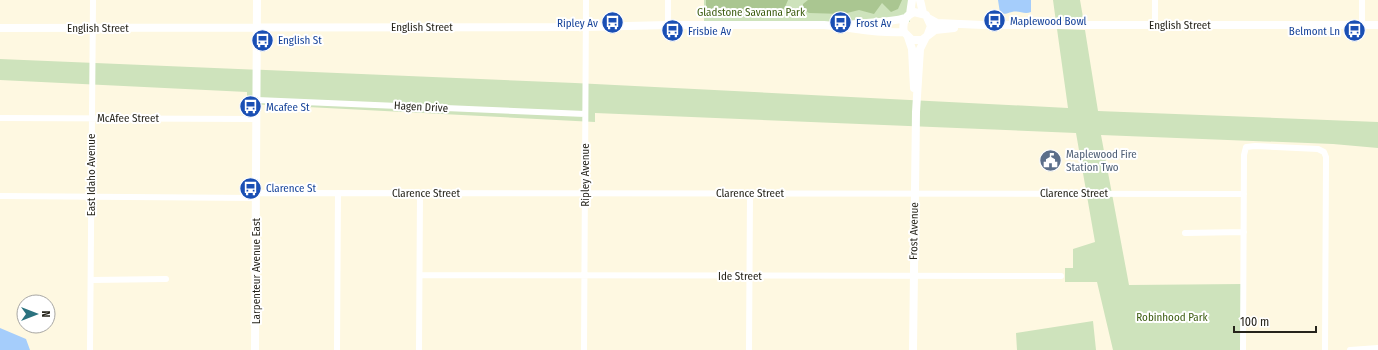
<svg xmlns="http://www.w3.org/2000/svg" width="1378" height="350" font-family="'Fira Sans Condensed',sans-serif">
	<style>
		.green { fill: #cee3bc }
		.forest { fill: #aac691 }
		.water { fill: #a5cdfb }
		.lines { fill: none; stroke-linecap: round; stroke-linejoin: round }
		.minor { stroke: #fff; stroke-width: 6 }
		.tertiary { stroke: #fff; stroke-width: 8 }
		.labels { text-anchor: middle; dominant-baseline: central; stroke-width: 4; stroke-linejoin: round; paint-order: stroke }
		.park-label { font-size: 11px; fill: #3d5d11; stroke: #fff }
		.transit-label { font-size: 11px; fill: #164399; stroke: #fff; text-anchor: start }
		.street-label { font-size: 11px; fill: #26241b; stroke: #fff }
		.service-label { font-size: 11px; fill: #4e5e75; stroke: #fff; text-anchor: start }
	</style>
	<rect width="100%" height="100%" fill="#fef8e1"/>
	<!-- green -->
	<path class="green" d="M704 0H910V22L704 24Z
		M1053 0H1080L1084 23 1056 22Z
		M1057 29 1085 30 1098 111 1378 122V148L1333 144 1101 135 1129 285 1243 284V350H1113L1097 282H1065V268H1073V249L1095 242 1076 133 595 113V122L247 104V92L0 80V59L575 83 1068 108Z
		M1093 321 1096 350H1017L1016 333Z"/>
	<!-- forest -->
	<path class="forest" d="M706 0H788C785 7 784 11 777 14 770 18 716 16 706 15Z
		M808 0H902L898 9 891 12 882 3 874 14 859 10 843 14 809 13 803 9V4Z"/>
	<!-- water -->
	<path class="water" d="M998 0H1031V12C1024 15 1019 10 1012 12 1007 13 1005 15 1000 13Z
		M0 328 26 339 30 350H0Z"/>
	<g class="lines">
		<!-- minor -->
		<path class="minor" d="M668 0V25
			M1155 0V26
			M1362 0V25
			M257 100 585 114
			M0 118 256 119
			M256 193 1244 194
			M0 196 256 198
			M1185 233 1244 232
			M420 275 1061 276
			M91 280 166 279
			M90 350 93 0
			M337 350 338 193
			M419 350 420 193
			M584 350 586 0
			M749 350 750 193
			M1243 350 1244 155 1246 147 1255 146 1318 149 1324 152 1326 157 1325 350
			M1350 350 1378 348"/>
		<!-- tertiary -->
		<path class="tertiary" d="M920 0 923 13
			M910 14 912 0
			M928 18 937 23 983 25H1378
			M844 26C864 21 885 24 905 18
			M0 28 586 27 668 25H824C851 27 877 34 904 32
			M928 34 931 26 926 15 914 12C905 16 902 23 904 32L912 40H922L935 30 954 28
			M908 37 912 49 914 88
			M255 350 257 0
			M913 350 916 112 920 49 926 37"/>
	</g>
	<!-- icons -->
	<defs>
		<symbol id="bus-disc" viewBox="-11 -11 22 22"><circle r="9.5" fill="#1a4fb4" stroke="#fff"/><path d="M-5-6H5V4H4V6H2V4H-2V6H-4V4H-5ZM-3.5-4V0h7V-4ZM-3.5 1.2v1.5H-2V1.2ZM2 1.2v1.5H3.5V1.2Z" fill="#fff"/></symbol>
		<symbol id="civic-disc" viewBox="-11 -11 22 22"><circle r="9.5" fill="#5c6f8a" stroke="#fff"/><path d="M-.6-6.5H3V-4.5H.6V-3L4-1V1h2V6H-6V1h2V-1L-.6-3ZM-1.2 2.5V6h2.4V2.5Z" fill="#fff"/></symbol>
	</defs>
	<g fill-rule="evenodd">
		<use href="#bus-disc" x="982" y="8" width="25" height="25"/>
		<use href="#bus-disc" x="600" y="10" width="25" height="25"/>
		<use href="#bus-disc" x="828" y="10" width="25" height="25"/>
		<use href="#bus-disc" x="660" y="18" width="25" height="25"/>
		<use href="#bus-disc" x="1342" y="18" width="25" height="25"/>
		<use href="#bus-disc" x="250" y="28" width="25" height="25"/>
		<use href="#bus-disc" x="238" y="94" width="25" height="25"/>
		<use href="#civic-disc" x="1038" y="148" width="25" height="25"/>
		<use href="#bus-disc" x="238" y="176" width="25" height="25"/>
	</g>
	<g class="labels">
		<!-- park labels -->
		<g class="park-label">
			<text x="751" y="12">Gladstone Savanna Park</text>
			<text x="1172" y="317">Robinhood Park</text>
		</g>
		<!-- transit labels -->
		<g class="transit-label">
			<text x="1010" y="21">Maplewood Bowl</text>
			<text x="598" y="23" text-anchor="end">Ripley Av</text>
			<text x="856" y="23">Frost Av</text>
			<text x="688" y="31">Frisbie Av</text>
			<text x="1340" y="31" text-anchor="end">Belmont Ln</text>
			<text x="278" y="40">English St</text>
			<text x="266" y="107">Mcafee St</text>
			<text x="266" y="188">Clarence St</text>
		</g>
		<!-- street labels -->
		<g class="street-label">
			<text x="1180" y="25">English Street</text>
			<text x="422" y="27">English Street</text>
			<text x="98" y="28">English Street</text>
			<text transform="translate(421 107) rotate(3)">Hagen Drive</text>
			<text x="128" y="118">McAfee Street</text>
			<text transform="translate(91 175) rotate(-90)">East Idaho Avenue</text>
			<text transform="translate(585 175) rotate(-90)">Ripley Avenue</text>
			<text x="426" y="193">Clarence Street</text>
			<text x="750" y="193">Clarence Street</text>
			<text x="1074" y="193">Clarence Street</text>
			<text transform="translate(914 231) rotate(-89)">Frost Avenue</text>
			<text transform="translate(256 271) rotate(-90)">Larpenteur Avenue East</text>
			<text x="740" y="276">Ide Street</text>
		</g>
		<!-- service labels -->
		<g class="service-label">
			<text x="1066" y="154">Maplewood Fire<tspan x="1066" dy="13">Station Two</tspan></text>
		</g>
	</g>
	<!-- north arrow -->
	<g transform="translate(36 314) rotate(90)"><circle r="19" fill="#ffffff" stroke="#a8a7a4"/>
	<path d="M0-3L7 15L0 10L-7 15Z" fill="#2b727f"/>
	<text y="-6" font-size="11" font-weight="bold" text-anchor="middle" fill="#26241b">N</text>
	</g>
	<!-- scale -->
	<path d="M1234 326v6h82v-6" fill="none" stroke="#26241b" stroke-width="2"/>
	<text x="1240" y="326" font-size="12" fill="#26241b" stroke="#ffffff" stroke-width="3" paint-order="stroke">100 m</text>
</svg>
